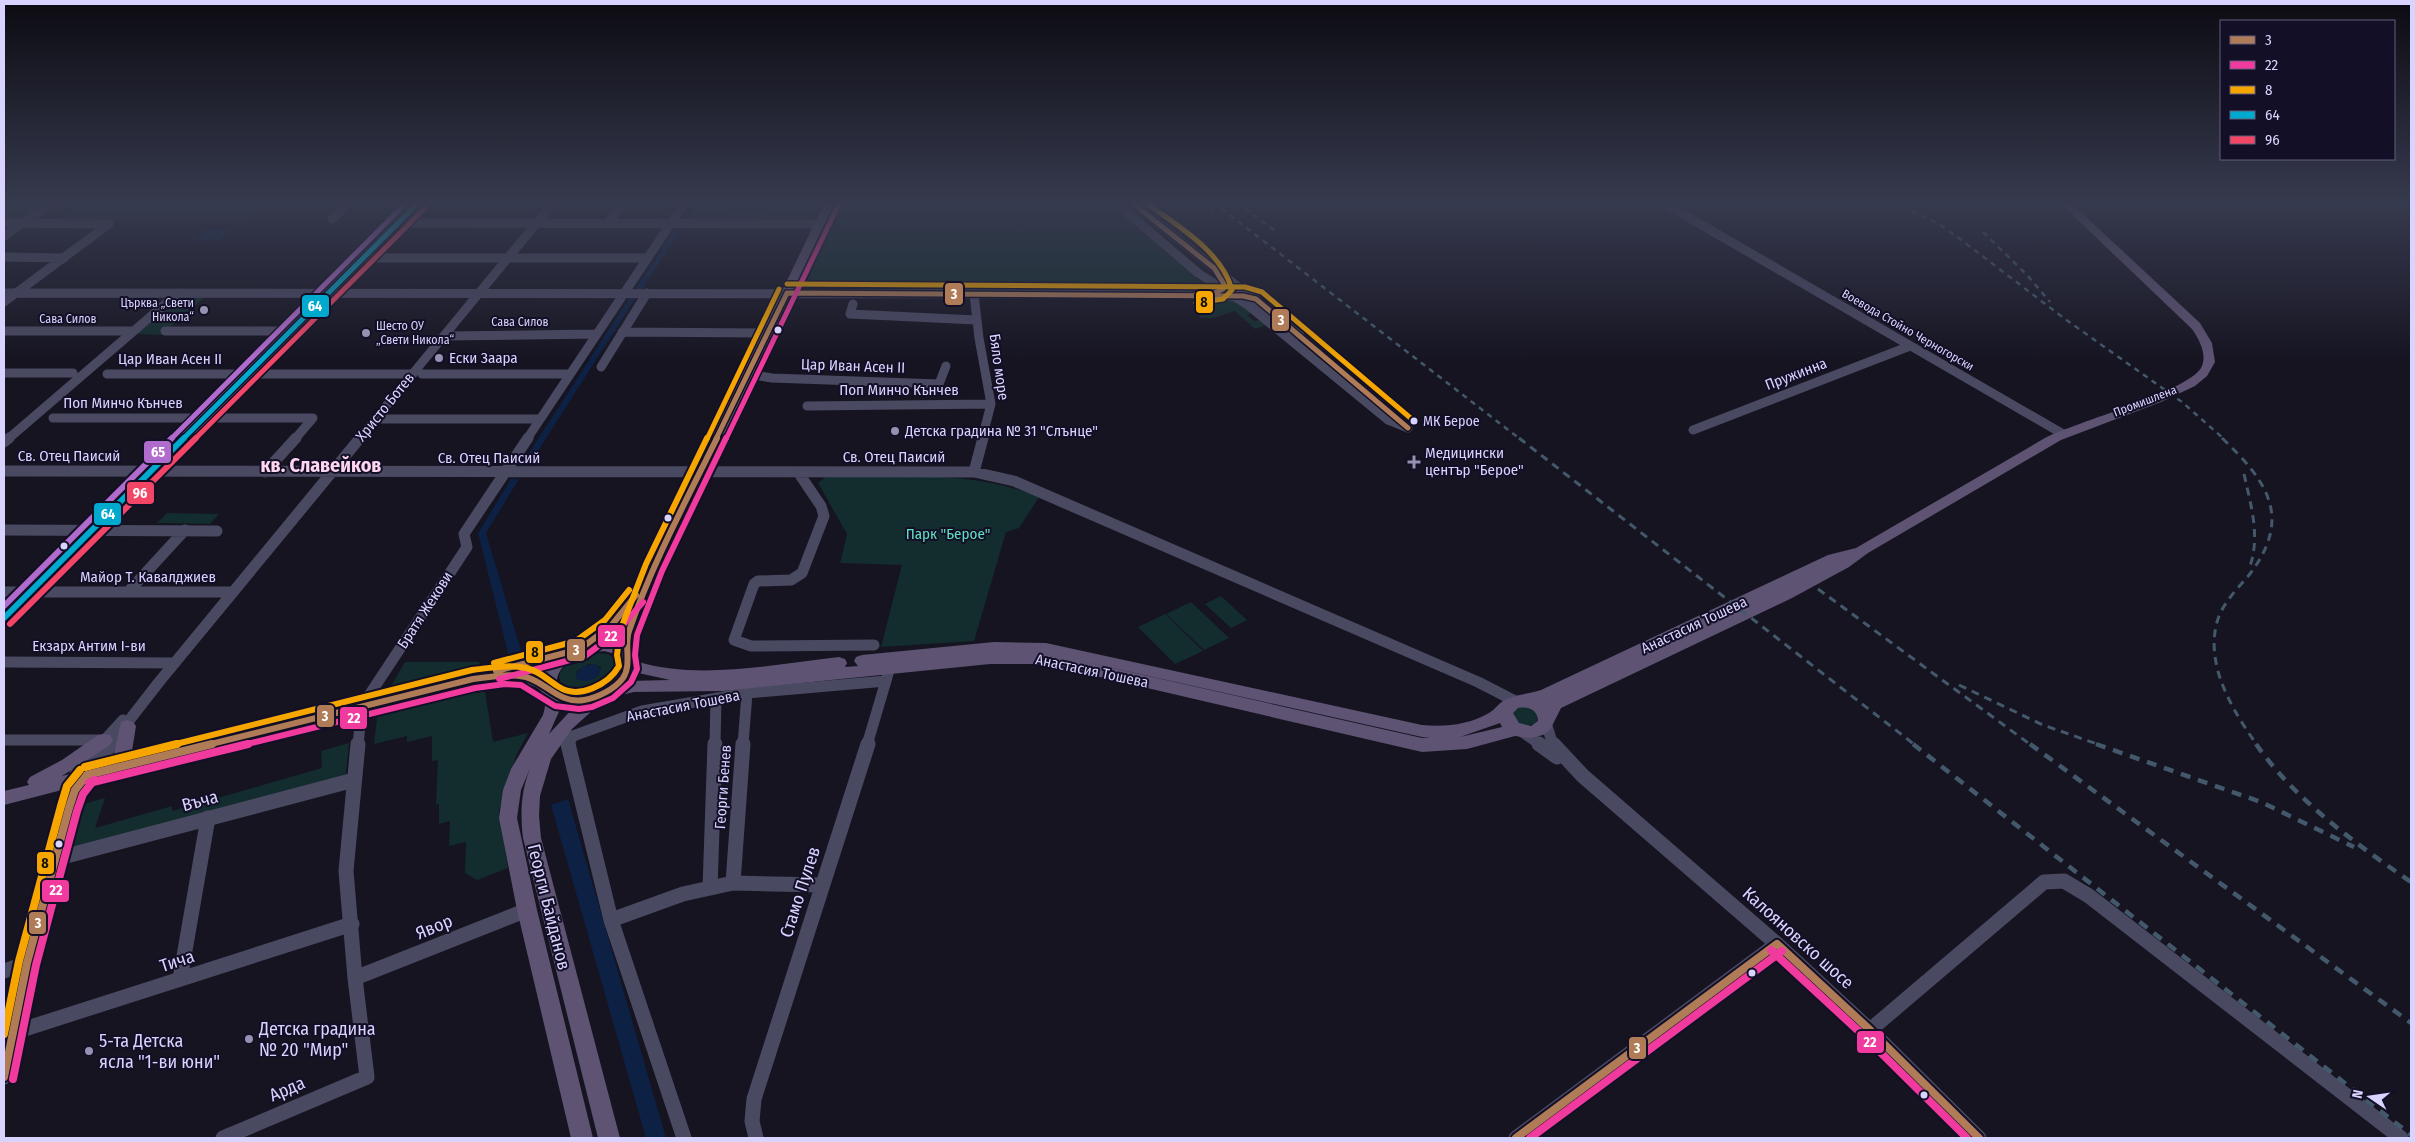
<svg xmlns="http://www.w3.org/2000/svg" width="2415" height="1142" font-family="'Fira Sans Condensed',sans-serif">
	<style>
		.green { fill: #132c2d; fill-rule: evenodd }
		.water { fill: #0d2144 }
		.lines { fill: none; stroke-linecap: round; stroke-linejoin: round }
		.minor-far2 { stroke: #4a4962; stroke-width: 9 }
		.minor-far1 { stroke: #4a4962; stroke-width: 11 }
		.minor { stroke: #4a4962; stroke-width: 15 }
		.major { fill: #5e5373; fill-rule: evenodd }
		.rail-far2 { stroke: #43596b; stroke-width: 2.5; stroke-dasharray: 5.5 5; stroke-linecap: butt }
		.rail-far1 { stroke: #43596b; stroke-width: 3; stroke-dasharray: 8 6; stroke-linecap: butt }
		.rail { stroke: #43596b; stroke-width: 4.5; stroke-dasharray: 10 8; stroke-linecap: butt }
		.bus-1-far2-casing { stroke: #130f26; stroke-width: 8 }
		.bus-1-far1-casing { stroke: #130f26; stroke-width: 10 }
		.bus-1-casing { stroke: #130f26; stroke-width: 12 }
		.bus-2-far2-casing { stroke: #130f26; stroke-width: 8 }
		.bus-2-far1-casing { stroke: #130f26; stroke-width: 10 }
		.bus-2-casing { stroke: #130f26; stroke-width: 12 }
		.bus-3-far2-casing { stroke: #130f26; stroke-width: 8 }
		.bus-3-far1-casing { stroke: #130f26; stroke-width: 10 }
		.bus-3-casing { stroke: #130f26; stroke-width: 12 }
		.bus-4-far1-casing { stroke: #130f26; stroke-width: 8 }
		.bus-4-casing { stroke: #130f26; stroke-width: 10 }
		.bus-5-far1-casing { stroke: #130f26; stroke-width: 8 }
		.bus-5-casing { stroke: #130f26; stroke-width: 10 }
		.bus-6-far1-casing { stroke: #130f26; stroke-width: 8 }
		.bus-6-casing { stroke: #130f26; stroke-width: 10 }
		.bus-1-far2 { stroke: #b07c57; stroke-width: 5 }
		.bus-1-far1 { stroke: #b07c57; stroke-width: 6 }
		.bus-1 { stroke: #b07c57; stroke-width: 8 }
		.bus-2-far2 { stroke: #f13a9d; stroke-width: 5 }
		.bus-2-far1 { stroke: #f13a9d; stroke-width: 6 }
		.bus-2 { stroke: #f13a9d; stroke-width: 8 }
		.bus-3-far2 { stroke: #f7a600; stroke-width: 5 }
		.bus-3-far1 { stroke: #f7a600; stroke-width: 6 }
		.bus-3 { stroke: #f7a600; stroke-width: 8 }
		.bus-4-far1 { stroke: #00a9ce; stroke-width: 5 }
		.bus-4 { stroke: #00a9ce; stroke-width: 6 }
		.bus-5-far1 { stroke: #f34667; stroke-width: 5 }
		.bus-5 { stroke: #f34667; stroke-width: 6 }
		.bus-6-far1 { stroke: #b06ccc; stroke-width: 5 }
		.bus-6 { stroke: #b06ccc; stroke-width: 6 }
		.poi-dot { fill: #9591b1; stroke: #130f26; stroke-width: 2 }
		.bus-dot { fill: #d9d4ff; stroke: #130f26; stroke-width: 2 }
		.labels { text-anchor: middle; dominant-baseline: central; stroke-width: 4; stroke-linejoin: round; paint-order: stroke }
		.far-poi-label { font-size: 12px; fill: #d9d4ff; stroke: #130f26; text-anchor: end }
		.far-street-label { font-size: 12px; fill: #d9d4ff; stroke: #130f26 }
		.bus-label { font-size: 14px; fill: #d9d4ff; stroke: #130f26; text-anchor: start }
		.poi-label { font-size: 15px; fill: #d9d4ff; stroke: #130f26; text-anchor: start }
		.street-label { font-size: 15px; fill: #d9d4ff; stroke: #130f26 }
		.park-label { font-size: 15px; fill: #5fe0c0; stroke: #130f26 }
		.near-street-label { font-size: 18px; fill: #d9d4ff; stroke: #130f26 }
		.near-poi-label { font-size: 18px; fill: #d9d4ff; stroke: #130f26; text-anchor: start }
		.district-label { font-size: 20px; font-weight: bold; fill: #ffd6f0; stroke: #130f26 }
		.line-badge { stroke: #130f26; stroke-width: 2 }
		.badge-label { font-size: 14px; text-anchor: middle; font-weight: bold; fill: #fff }
		.pale-badge-label { font-size: 14px; text-anchor: middle; font-weight: bold; fill: #111 }
	</style>
	<rect width="100%" height="100%" fill="#161421"/>
	<!-- green -->
	<path class="green" d="M4 202H48L26 218 4 219Z
		M84 202H271L247 221H57Z
		M698 202H820L812 220 687 219Z
		M843 202H1086L1092 208 1111 204C1119 209 1152 237 1155 242L1201 282 1197 286 1183 290 804 288Z
		M1228 295 1253 313 1247 315 1254 321 1259 320 1267 325 1255 329 1235 311C1224 314 1211 321 1199 317L1200 302 1189 296Z
		M183 296 205 297 161 335 137 334Z
		M828 475C897 477 974 470 1039 497L1019 528 1006 532 974 641 881 647 902 565 840 563 847 534 818 483Z
		M167 513 219 514 210 524 157 523Z
		M1221 596 1247 620 1231 628 1205 604Z
		M1191 602 1229 638 1204 650 1166 614Z
		M1165 614 1203 651 1175 664 1138 627Z
		M595 653 608 654 616 660C626 686 579 700 562 688L559 676C565 661 580 656 595 653ZM589 664 601 667 598 676 585 681 576 678 577 671Z
		M405 662H479L482 671 385 696Z
		M484 685 493 742 528 733 516 756 499 811 508 868 477 880 465 873 466 842 449 846 450 821 439 824V804H436L438 760 432 761V736L407 742V736L374 744 378 710Z
		M1517 707H1528L1537 713V723L1527 726 1518 724 1512 713Z
		M349 743 345 782 55 859 69 808 105 798 95 828 172 806V811L322 768 321 751Z"/>
	<!-- water -->
	<path class="water" d="M735 202H776L775 205H777C764 216 740 212 724 208Z
		M675 229H681L642 290H635Z
		M206 230H230L219 240 194 241Z
		M630 297H636L529 465H521Z
		M511 479H519L486 533 522 654 509 657 478 533Z
		M595 664 601 670C597 680 585 685 576 678V674L583 666Z
		M568 799 666 1138H646L551 805Z"/>
	<g class="lines">
		<!-- minor-far2 -->
		<path class="minor-far2" d="M1115 202 1198 273 1249 306 1388 420 1408 428
			M1131 202 1300 336
			M1662 202 2063 434
			M332 219 350 202
			M4 223 109 224
			M398 223 820 224
			M608 223 624 202
			M4 236 53 202
			M4 257 64 258
			M363 258H648
			M4 293 1213 294 1256 299
			M974 294 979 338 991 404 982 439
			M4 302 109 224
			M853 304 850 314 977 320
			M4 331H133
			M165 331H290
			M622 332 768 333
			M444 336 597 334
			M601 367 647 293
			M4 373H73
			M107 374H413
			M422 374H570
			M747 374 772 378 939 384 946 366
			M807 406 991 404
			M53 418H313
			M375 419H540
			M1693 430 1910 346
			M8 439 178 293
			M295 439 313 418
			M359 439 554 202
			M527 439 685 202"/>
		<!-- minor-far1 -->
		<path class="minor-far1" d="M4 442 9 438
			M4 471 974 472 1014 481 1478 682 1515 701
			M265 472 296 438
			M798 472 821 506 824 516 802 573 791 580 758 581 754 584 734 640 751 646 874 645
			M974 472 983 438
			M4 530 217 531
			M4 592H233
			M128 592 185 530
			M4 662 175 663
			M1546 723 1553 745
			M1521 731 1541 745
			M4 740H104
			M100 745 123 720
			M110 745 159 682 360 438
			M358 745 362 706 467 547 464 534 528 438
			M568 745 573 736 642 711 747 693 886 681
			M715 745 716 698
			M743 745 747 693
			M867 745 888 674"/>
		<!-- minor -->
		<path class="minor" d="M568 744 611 920 684 1138
			M1539 744 1557 757
			M1553 744 1583 776 1777 944 1870 1030 1979 1138
			M74 786 78 770 102 744
			M55 859 354 780
			M733 883 743 744
			M710 888 715 744
			M611 920 683 894 733 883 821 885
			M4 971 27 963
			M355 978 527 910
			M180 979 208 818
			M1870 1030 2044 882 2064 881 2089 896 2401 1138
			M12 1033 352 924
			M4 1077 27 963 75 790 111 744
			M223 1138 367 1077 355 978 346 871 358 744
			M756 1138 752 1121 754 1099 868 744
			M1516 1138 1777 944"/>
		<!-- major -->
		<path class="major" d="M413 202H424L10 622 4 623V609Z
			M825 202H835L661 567C650 595 629 630 636 661 697 681 776 664 839 657L845 659 847 663 845 667 858 666 854 661 856 657 862 655 994 642 1046 643 1422 725C1446 727 1468 725 1489 713 1496 709 1500 701 1507 699 1517 694 1530 694 1541 690L1828 555 1856 548 2045 438C2076 422 2186 392 2201 368 2208 355 2199 339 2192 329L2059 202H2070L2200 323 2212 343 2215 362 2207 376 2195 386 2161 402 2061 440 1868 553 1849 567 1792 598 1561 708 1550 730 1543 735 1531 738 1515 736 1467 749 1422 752 1061 668 1033 664H990L723 691 634 692 605 699 572 729 551 759 540 796 539 816 541 838 620 1138H598L523 838C520 812 521 790 531 766L521 790 517 818 537 910 593 1138H571L517 910 499 818 503 790 511 769 543 715C556 672 505 688 490 679L4 805V791L29 785 27 782 30 777 62 760 98 735 104 734 110 735 113 740 110 745 62 776 121 761 114 754 121 722 127 720 133 722 136 726 132 751 149 754 576 645 605 622 632 589 638 588ZM625 619 619 644 603 640 617 630ZM604 651 612 653 619 659C622 687 578 703 557 689 553 662 582 653 604 651ZM1068 658 1422 737 1430 738H1422ZM546 664 540 676 523 670ZM634 672 670 680 629 681ZM562 705 574 707 549 734ZM1518 708C1528 706 1538 710 1538 721L1531 726 1519 723 1513 713ZM1500 723 1502 727 1460 737Z"/>
		<!-- rail-far2 -->
		<path class="rail-far2" d="M1202 202 1217 214
			M1213 202 1520 439
			M1236 202 1278 233
			M1893 202 1939 224 1960 239 2065 319 2182 402 2224 439
			M1983 232 2027 275 2050 302"/>
		<!-- rail-far1 -->
		<path class="rail-far1" d="M1519 438 1915 745
			M2222 438C2268 482 2293 518 2249 575 2237 589 2222 604 2217 622 2205 666 2233 711 2257 745
			M2244 474C2251 506 2261 537 2249 569
			M1818 589 2031 745
			M1959 685 2043 725 2100 745"/>
		<!-- rail -->
		<path class="rail" d="M1913 744 2411 1135
			M2030 744 2411 1023
			M2096 744 2261 802 2354 847
			M2256 744C2295 800 2356 844 2411 882"/>
		<defs>
			<path id="bus-1-far2" d="M1131 202 1214 268 1224 284 1223 289 1213 294H1196
				M787 293 1243 296 1256 299 1408 428
				M716 439 787 293"/>
			<path id="bus-1-far1" d="M496 671 580 649 611 626 636 595
				M207 745 473 679C490 677 508 673 526 677 547 683 559 704 584 700 597 698 615 689 623 678 632 665 624 646 629 631 652 564 686 501 717 438"/>
			<path id="bus-1" d="M87 775 212 744
				M4 1077 27 963 69 808 75 790 87 775
				M1516 1138 1777 944 1870 1030 1979 1138"/>
			<path id="bus-2-far2" d="M726 439 838 206"/>
			<path id="bus-2-far1" d="M499 679 585 656 617 632 643 602
				M243 745 475 688 505 684 521 685 555 706 579 709 592 707 613 698 631 682 637 669 635 655 637 635 662 571 726 438"/>
			<path id="bus-2" d="M89 783 248 744
				M1771 950 1864 1036 1967 1138
				M13 1079 36 965 77 811 83 794 94 780
				M1530 1138 1782 951"/>
			<path id="bus-3-far2" d="M1145 202C1176 225 1222 251 1232 290L1223 299 1196 303
				M787 284 1245 287 1262 292 1414 421
				M707 439 779 289"/>
			<path id="bus-3-far1" d="M494 663 576 641 605 620 629 590
				M172 745 472 670C490 668 508 664 526 668 540 671 547 680 559 687 579 700 609 684 619 666L617 655 620 631 646 564 707 438"/>
			<path id="bus-3" d="M85 767 177 744
				M4 1034 19 961 61 806 67 786 80 770"/>
			<path id="bus-4-far1" d="M183 439 419 202"/>
			<path id="bus-4" d="M4 618 184 438"/>
			<path id="bus-5-far1" d="M195 439 425 208"/>
			<path id="bus-5" d="M10 624 196 438"/>
			<path id="bus-6-far1" d="M171 439 407 202"/>
			<path id="bus-6" d="M4 606 172 438"/>
		</defs>
		<!-- bus-1-far2 casing -->
		<use href="#bus-1-far2" class="bus-1-far2-casing"/>
		<!-- bus-1-far1 casing -->
		<use href="#bus-1-far1" class="bus-1-far1-casing"/>
		<!-- bus-1 casing -->
		<use href="#bus-1" class="bus-1-casing"/>
		<!-- bus-2-far2 casing -->
		<use href="#bus-2-far2" class="bus-2-far2-casing"/>
		<!-- bus-2-far1 casing -->
		<use href="#bus-2-far1" class="bus-2-far1-casing"/>
		<!-- bus-2 casing -->
		<use href="#bus-2" class="bus-2-casing"/>
		<!-- bus-3-far2 casing -->
		<use href="#bus-3-far2" class="bus-3-far2-casing"/>
		<!-- bus-3-far1 casing -->
		<use href="#bus-3-far1" class="bus-3-far1-casing"/>
		<!-- bus-3 casing -->
		<use href="#bus-3" class="bus-3-casing"/>
		<!-- bus-4-far1 casing -->
		<use href="#bus-4-far1" class="bus-4-far1-casing"/>
		<!-- bus-4 casing -->
		<use href="#bus-4" class="bus-4-casing"/>
		<!-- bus-5-far1 casing -->
		<use href="#bus-5-far1" class="bus-5-far1-casing"/>
		<!-- bus-5 casing -->
		<use href="#bus-5" class="bus-5-casing"/>
		<!-- bus-6-far1 casing -->
		<use href="#bus-6-far1" class="bus-6-far1-casing"/>
		<!-- bus-6 casing -->
		<use href="#bus-6" class="bus-6-casing"/>
		<!-- bus-1-far2 -->
		<use href="#bus-1-far2" class="bus-1-far2"/>
		<!-- bus-1-far1 -->
		<use href="#bus-1-far1" class="bus-1-far1"/>
		<!-- bus-1 -->
		<use href="#bus-1" class="bus-1"/>
		<!-- bus-2-far2 -->
		<use href="#bus-2-far2" class="bus-2-far2"/>
		<!-- bus-2-far1 -->
		<use href="#bus-2-far1" class="bus-2-far1"/>
		<!-- bus-2 -->
		<use href="#bus-2" class="bus-2"/>
		<!-- bus-3-far2 -->
		<use href="#bus-3-far2" class="bus-3-far2"/>
		<!-- bus-3-far1 -->
		<use href="#bus-3-far1" class="bus-3-far1"/>
		<!-- bus-3 -->
		<use href="#bus-3" class="bus-3"/>
		<!-- bus-4-far1 -->
		<use href="#bus-4-far1" class="bus-4-far1"/>
		<!-- bus-4 -->
		<use href="#bus-4" class="bus-4"/>
		<!-- bus-5-far1 -->
		<use href="#bus-5-far1" class="bus-5-far1"/>
		<!-- bus-5 -->
		<use href="#bus-5" class="bus-5"/>
		<!-- bus-6-far1 -->
		<use href="#bus-6-far1" class="bus-6-far1"/>
		<!-- bus-6 -->
		<use href="#bus-6" class="bus-6"/>
	</g>
	<!-- sky -->
	<linearGradient id="sky" x2="0" y2="1"><stop stop-color="#0c0b12"/><stop offset="0.56" stop-color="#363a4e"/><stop offset="1" stop-color="#363a4e" stop-opacity="0"/></linearGradient>
	<rect width="2415" height="362" fill="url(#sky)"/>
	<!-- markers -->
	<g class="poi-dot">
		<circle cx="204" cy="310" r="5"/>
		<circle cx="366" cy="333" r="5"/>
		<circle cx="439" cy="358" r="5"/>
		<circle cx="895" cy="431" r="5"/>
		<path d="M1411.5 454.5h5v5h5v5h-5v5h-5v-5h-5v-5h5z"/>
		<circle cx="249" cy="1039" r="5"/>
		<circle cx="89" cy="1051" r="5"/>
	</g>
	<g class="bus-dot">
		<circle cx="778" cy="330" r="4.5"/>
		<circle cx="1414" cy="421" r="4.5"/>
		<circle cx="668" cy="518" r="4.5"/>
		<circle cx="64" cy="546" r="4.5"/>
		<circle cx="59" cy="844" r="4.5"/>
		<circle cx="1752" cy="973" r="4.5"/>
		<circle cx="1924" cy="1095" r="4.5"/>
	</g>
	<g class="labels">
		<!-- far-poi labels -->
		<g class="far-poi-label">
			<text x="194" y="303">Църква „Свети<tspan x="194" dy="14">Никола“</tspan></text>
			<text x="376" y="326" text-anchor="start">Шесто ОУ<tspan x="376" dy="14">„Свети Никола“</tspan></text>
		</g>
		<!-- far-street labels -->
		<g class="far-street-label">
			<text x="68" y="319">Сава Силов</text>
			<text x="520" y="322">Сава Силов</text>
			<text transform="translate(1908 330) rotate(30)">Воевода Стойно Черногорски</text>
			<text transform="translate(2145 401) rotate(-21)">Промишлена</text>
		</g>
		<!-- bus labels -->
		<g class="bus-label">
			<text x="1423" y="421">МК Берое</text>
		</g>
		<!-- poi labels -->
		<g class="poi-label">
			<text x="449" y="358">Ески Заара</text>
			<text x="905" y="431">Детска градина № 31 "Слънце"</text>
			<text x="1425" y="453">Медицински<tspan x="1425" dy="17">център "Берое"</tspan></text>
		</g>
		<!-- street labels -->
		<g class="street-label">
			<text x="170" y="359">Цар Иван Асен II</text>
			<text transform="translate(853 366) rotate(2)">Цар Иван Асен II</text>
			<text transform="translate(999 367) rotate(82)">Бяло море</text>
			<text transform="translate(1796 374) rotate(-21)">Пружинна</text>
			<text x="899" y="390">Поп Минчо Кънчев</text>
			<text x="123" y="403">Поп Минчо Кънчев</text>
			<text transform="translate(385 407) rotate(-51)">Христо Ботев</text>
			<text x="69" y="456">Св. Отец Паисий</text>
			<text x="894" y="457">Св. Отец Паисий</text>
			<text x="489" y="458">Св. Отец Паисий</text>
			<text x="148" y="577">Майор Т. Кавалджиев</text>
			<text transform="translate(425 610) rotate(-57)">Братя Жекови</text>
			<text transform="translate(1694 625) rotate(-25)">Анастасия Тошева</text>
			<text x="89" y="646">Екзарх Антим I-ви</text>
			<text transform="translate(1092 671) rotate(12)">Анастасия Тошева</text>
			<text transform="translate(683 706) rotate(-11)">Анастасия Тошева</text>
			<text transform="translate(723 787) rotate(-86)">Георги Бенев</text>
		</g>
		<!-- park labels -->
		<g class="park-label">
			<text x="948" y="534">Парк "Берое"</text>
		</g>
		<!-- near-street labels -->
		<g class="near-street-label">
			<text transform="translate(200 801) rotate(-15)">Въча</text>
			<text transform="translate(800 892) rotate(-72)">Стамо Пулев</text>
			<text transform="translate(549 907) rotate(76)">Георги Байданов</text>
			<text transform="translate(434 927) rotate(-22)">Явор</text>
			<text transform="translate(1798 938) rotate(42)">Калояновско шосе</text>
			<text transform="translate(177 961) rotate(-18)">Тича</text>
			<text transform="translate(287 1089) rotate(-23)">Арда</text>
		</g>
		<!-- near-poi labels -->
		<g class="near-poi-label">
			<text x="259" y="1029">Детска градина<tspan x="259" dy="21">№ 20 "Мир"</tspan></text>
			<text x="99" y="1041">5-та Детска<tspan x="99" dy="21">ясла "1-ви юни"</tspan></text>
		</g>
		<!-- district labels -->
		<g class="district-label">
			<text x="321" y="465">кв. Славейков</text>
		</g>
	</g>
	<g class="line-badge">
		<rect x="944" y="282" width="20" height="24" rx="5" fill="#b07c57"/>
		<rect x="1195" y="290" width="19" height="24" rx="5" fill="#f7a600"/>
		<rect x="301" y="294" width="29" height="24" rx="5" fill="#00a9ce"/>
		<rect x="1271" y="308" width="19" height="24" rx="5" fill="#b07c57"/>
		<rect x="143" y="440" width="29" height="24" rx="5" fill="#b06ccc"/>
		<rect x="126" y="481" width="29" height="24" rx="5" fill="#f34667"/>
		<rect x="93" y="502" width="29" height="24" rx="5" fill="#00a9ce"/>
		<rect x="597" y="624" width="29" height="24" rx="5" fill="#f13a9d"/>
		<rect x="566" y="638" width="20" height="24" rx="5" fill="#b07c57"/>
		<rect x="525" y="640" width="19" height="24" rx="5" fill="#f7a600"/>
		<rect x="316" y="704" width="19" height="24" rx="5" fill="#b07c57"/>
		<rect x="339" y="706" width="29" height="24" rx="5" fill="#f13a9d"/>
		<rect x="36" y="851" width="19" height="24" rx="5" fill="#f7a600"/>
		<rect x="41" y="879" width="29" height="24" rx="5" fill="#f13a9d"/>
		<rect x="28" y="911" width="19" height="24" rx="5" fill="#b07c57"/>
		<rect x="1856" y="1030" width="29" height="24" rx="5" fill="#f13a9d"/>
		<rect x="1628" y="1036" width="19" height="24" rx="5" fill="#b07c57"/>
	</g>
	<g class="badge-label">
		<text x="954" y="299">3</text>
		<text x="315" y="311">64</text>
		<text x="1281" y="325">3</text>
		<text x="158" y="457">65</text>
		<text x="140" y="498">96</text>
		<text x="108" y="519">64</text>
		<text x="611" y="641">22</text>
		<text x="576" y="655">3</text>
		<text x="325" y="721">3</text>
		<text x="354" y="723">22</text>
		<text x="56" y="895">22</text>
		<text x="38" y="928">3</text>
		<text x="1870" y="1047">22</text>
		<text x="1637" y="1053">3</text>
	</g>
	<g class="pale-badge-label">
		<text x="1204" y="307">8</text>
		<text x="535" y="657">8</text>
		<text x="45" y="868">8</text>
	</g>
	<!-- border -->
	<rect width="2415" height="1142" fill="none" stroke="#d9d4ff" stroke-width="10"/>
	<!-- legend -->
	<rect x="2220" y="20" width="175" height="140" fill="#130f26" stroke="#625e7d"/>
	<rect x="2230" y="36" width="25" height="8" fill="#b07c57" stroke="#625e7d"/>
	<text x="2265" y="45" font-size="15" fill="#d9d4ff">3</text>
	<rect x="2230" y="61" width="25" height="8" fill="#f13a9d" stroke="#625e7d"/>
	<text x="2265" y="70" font-size="15" fill="#d9d4ff">22</text>
	<rect x="2230" y="86" width="25" height="8" fill="#f7a600" stroke="#625e7d"/>
	<text x="2265" y="95" font-size="15" fill="#d9d4ff">8</text>
	<rect x="2230" y="111" width="25" height="8" fill="#00a9ce" stroke="#625e7d"/>
	<text x="2265" y="120" font-size="15" fill="#d9d4ff">64</text>
	<rect x="2230" y="136" width="25" height="8" fill="#f34667" stroke="#625e7d"/>
	<text x="2265" y="145" font-size="15" fill="#d9d4ff">96</text>
	<!-- north arrow -->
	<g transform="translate(2370 1097) rotate(283)" stroke="#130f26" stroke-width="4" paint-order="stroke">
	<path d="M0-4L9 19L0 12L-9 19Z" fill="#d9d4ff"/>
	<text y="-8" font-size="14" font-weight="bold" text-anchor="middle" fill="#d9d4ff">N</text>
	</g>
</svg>
